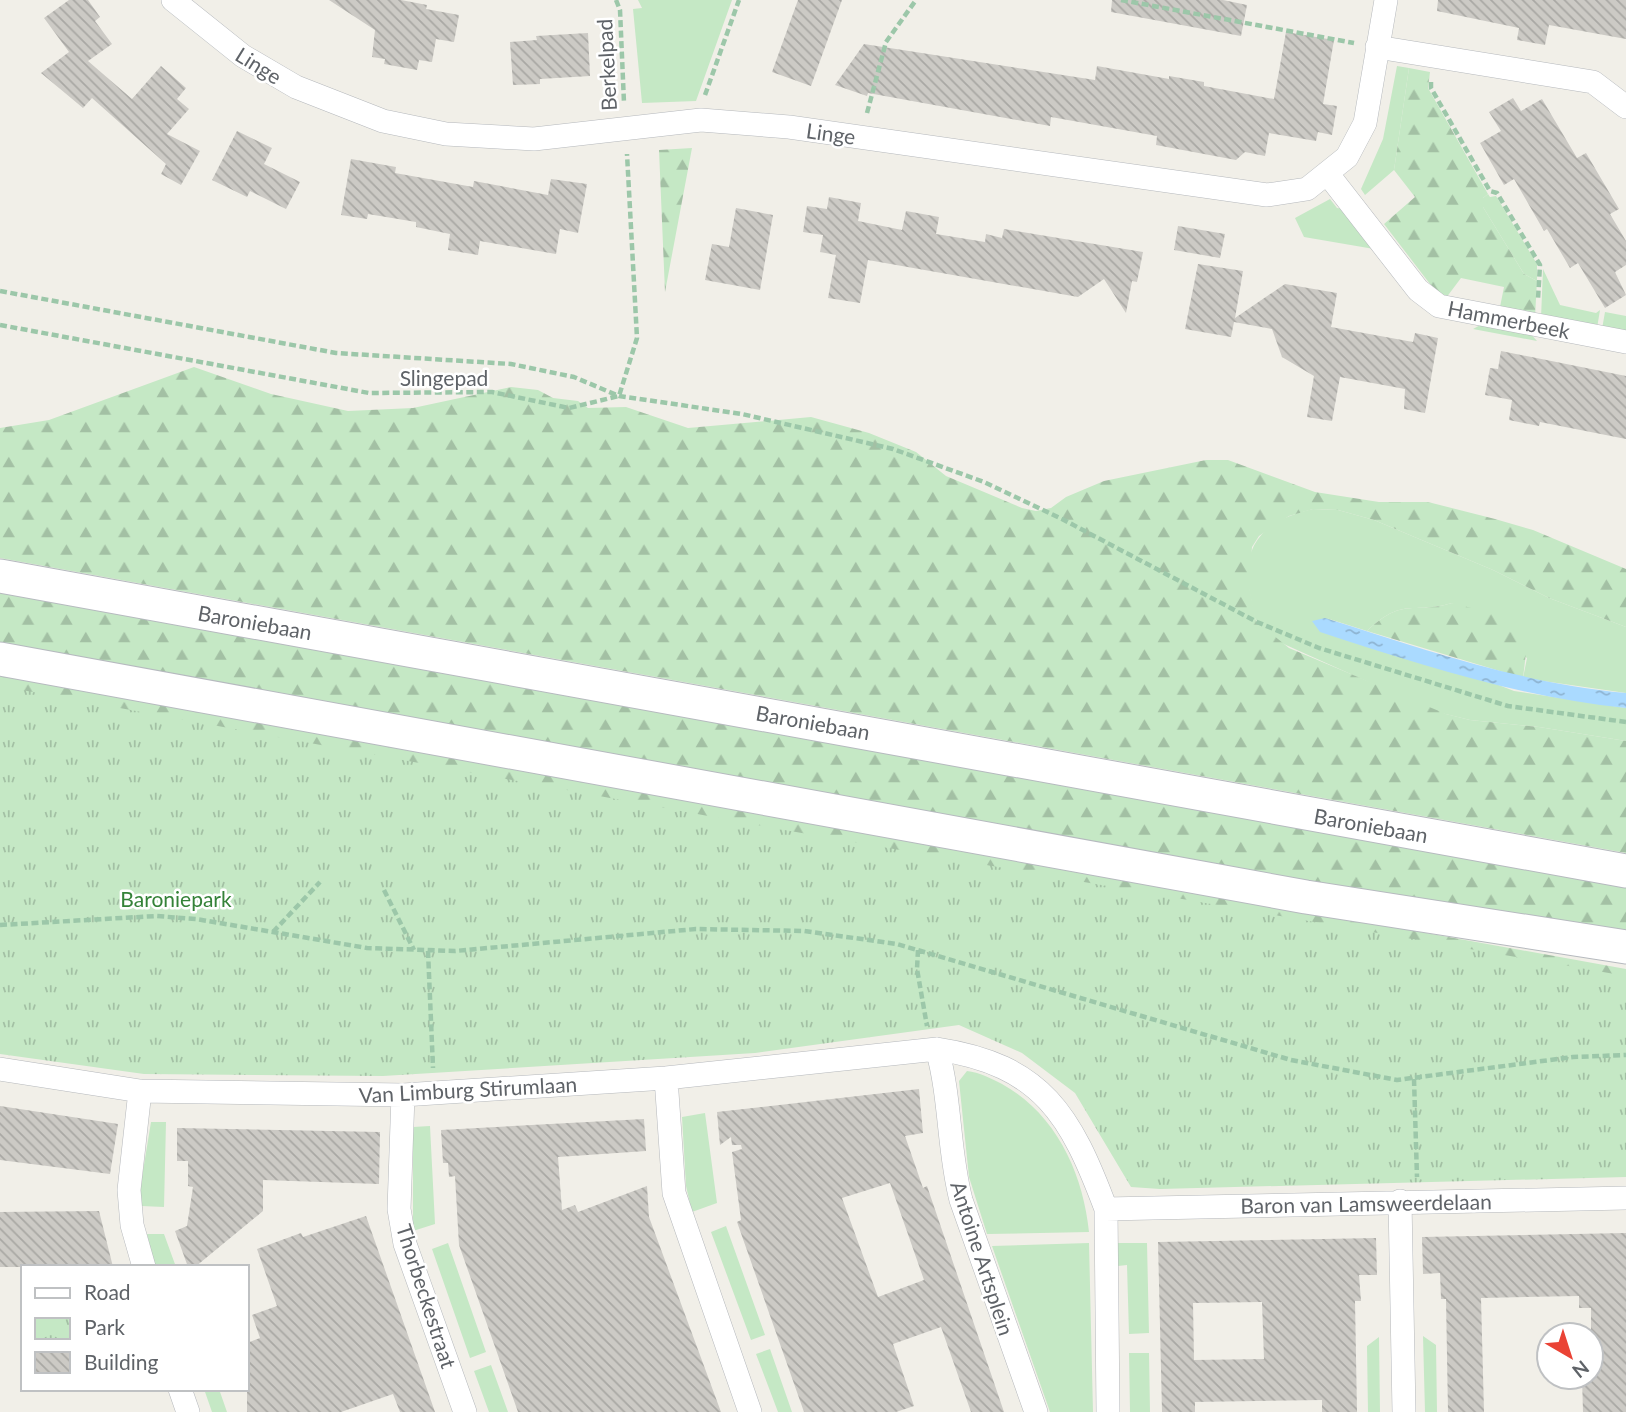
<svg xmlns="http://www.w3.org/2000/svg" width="1626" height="1412" font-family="Lato,sans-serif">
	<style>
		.grass { fill: #c5e8c5 }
		.forest { fill: url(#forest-firs) }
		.park { fill: url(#park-tufts) }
		.water { fill: url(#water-ripples) }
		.building { fill: url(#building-back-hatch); fill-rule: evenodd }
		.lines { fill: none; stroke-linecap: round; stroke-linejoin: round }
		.minor-casing { stroke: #b5b8bc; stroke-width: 24 }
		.secondary-casing { stroke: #b6babf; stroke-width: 35 }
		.path { stroke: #9cc7a9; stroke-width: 4.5; stroke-dasharray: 7 3.5; stroke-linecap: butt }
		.minor { stroke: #fff; stroke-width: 23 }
		.secondary { stroke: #fff; stroke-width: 33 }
		.labels { text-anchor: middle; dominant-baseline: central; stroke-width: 5; stroke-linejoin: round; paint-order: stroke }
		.street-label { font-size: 21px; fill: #5f6368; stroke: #fff }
		.park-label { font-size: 21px; fill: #348238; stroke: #fff }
	</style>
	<defs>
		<pattern id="forest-firs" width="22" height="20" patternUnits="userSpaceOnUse" patternTransform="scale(1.75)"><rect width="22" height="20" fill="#c5e8c5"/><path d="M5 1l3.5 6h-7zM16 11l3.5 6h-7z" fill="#a3c0a4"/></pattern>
		<pattern id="park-tufts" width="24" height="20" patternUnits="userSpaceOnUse" patternTransform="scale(1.75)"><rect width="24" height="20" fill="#c5e8c5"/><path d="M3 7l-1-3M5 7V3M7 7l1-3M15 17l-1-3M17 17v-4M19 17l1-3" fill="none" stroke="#a3c0a4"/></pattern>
		<pattern id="water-ripples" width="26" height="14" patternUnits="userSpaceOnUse" patternTransform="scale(1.75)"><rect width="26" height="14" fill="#aadaff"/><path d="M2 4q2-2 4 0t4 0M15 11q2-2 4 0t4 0" fill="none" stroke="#8eb4d2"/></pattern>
		<pattern id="building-back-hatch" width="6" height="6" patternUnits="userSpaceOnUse" patternTransform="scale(1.75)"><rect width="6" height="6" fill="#cccac5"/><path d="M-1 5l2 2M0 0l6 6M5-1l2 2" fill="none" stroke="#a9a8a4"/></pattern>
	</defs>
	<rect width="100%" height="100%" fill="#f1efe8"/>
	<!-- grass -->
	<path class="grass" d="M638 0H732L696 101 642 103 633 9 642 8Z
		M1397 66 1409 68 1394 170 1365 195 1361 189 1383 139Z
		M1488 194 1490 197 1496 196 1537 264V281L1524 274 1483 207V198Z
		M1330 199 1337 208 1344 209 1374 249 1304 237 1295 218Z
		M1543 269 1560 305 1596 313 1600 310 1597 328 1541 318Z
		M1605 312 1626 316V334L1602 329Z
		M1484 323 1529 332 1537 341 1473 329Z
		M1313 509 1338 510 1374 520 1493 570 1549 598 1626 627V693L1523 678 1527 658 1452 603C1411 615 1404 596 1367 631L1326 618 1514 691 1626 708V741L1539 727 1470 720 1433 711 1277 641C1271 635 1260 628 1257 622 1253 615 1252 602 1250 594 1239 544 1267 519 1313 509Z
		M967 1071C979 1072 992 1079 1002 1084 1056 1114 1083 1173 1089 1232L987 1234 969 1177 959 1081Z
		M705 1113 717 1203 692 1212 686 1186 682 1117Z
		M151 1122H166L164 1207 141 1206V1183Z
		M430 1126 435 1224 413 1231V1127Z
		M726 1226 765 1335 751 1340 711 1232Z
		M147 1234H164L176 1267H155Z
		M448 1243 486 1352 470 1358 432 1249Z
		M1089 1243 1093 1412H1050L992 1246Z
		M1115 1243H1147L1149 1333 1129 1334 1127 1265 1118 1266Z
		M1423 1336 1436 1345 1437 1412H1425Z
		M1379 1337 1380 1412H1368L1367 1346Z
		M770 1349 792 1412H778L756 1354Z
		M1129 1353H1149L1150 1412H1130Z
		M491 1365 508 1412H489L474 1371Z
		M204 1389H219L227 1412H212Z"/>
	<!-- forest -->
	<path class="forest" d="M1409 68 1430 72 1428 88 1488 194 1483 198V207L1524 274 1537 281 1535 317 1500 307 1504 287 1461 278 1446 298 1430 284 1384 224 1415 197 1394 170Z
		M692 148 665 292 659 150Z
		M194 367 271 394 348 411 413 408 511 387 538 390 553 398 578 401 588 408 626 407 688 428 811 417 869 433 916 452 946 476 1022 508 1036 511 1051 508 1066 497 1104 481 1206 460H1228L1315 492 1379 502H1428L1495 519 1533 530 1626 569V627L1549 598 1493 570 1374 520 1338 510 1313 509 1289 516 1259 536 1252 547 1249 586 1256 621 1289 648 1446 714 1470 720 1539 727 1626 741V853L0 558V428L49 420Z
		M0 592 1626 888V930L1215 866 0 644Z
		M1452 603 1510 618 1526 653 1523 678 1367 631C1404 596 1411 615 1452 603Z
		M0 676 1626 969V1009L0 725Z"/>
	<!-- park -->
	<path class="park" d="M0 686 773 828 1626 976V1177L1160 1189 1131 1187 1075 1093 1022 1053 959 1025 755 1053 383 1076 144 1074 0 1054Z"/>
	<!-- water -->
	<path class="water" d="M1325 618C1429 651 1516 682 1626 693V708C1519 697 1421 665 1320 632L1312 621Z"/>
	<!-- building -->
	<path class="building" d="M69 0H88L100 17 95 21 112 44 88 61 132 99 161 66 186 88 177 99 189 109 167 134 200 151 181 185 161 174 166 164 92 98 83 108 41 73 69 52 44 18Z
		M329 0H401L427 5 426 9 459 15 454 42 436 39 432 62 419 60 417 70 384 64 385 59 372 57 375 30Z
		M798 0H842L811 86 772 72Z
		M1112 0H1223L1247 5 1241 36 1111 12Z
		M1438 0H1626V39L1549 25 1545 45 1517 40 1519 28 1437 11Z
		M1286 32 1334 40 1323 104 1337 106 1332 135 1318 132 1316 141 1269 133 1265 156 1245 152 1236 160 1156 145 1157 136 1051 117 1050 126 868 93 867 96 835 85 864 44 1095 80 1097 66 1169 79V76L1204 82V86L1274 99Z
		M588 33 590 76 540 79V84L513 85 510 42 537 40 536 36Z
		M1513 98 1521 111 1542 99 1577 158 1586 153 1619 209 1610 214 1626 241V265L1615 272 1626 295 1605 308 1578 263 1570 268 1547 229 1544 231 1514 179 1504 185 1480 143 1501 131 1489 112Z
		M237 131 272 148 264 164 300 182 286 209 250 191 247 197 212 180Z
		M351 159 396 167 395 173 473 187 474 181 548 195 551 179 587 184 578 233 560 229 556 254 480 241 478 255 448 250 450 234 416 227V222L368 214 367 219 341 215Z
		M829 197 861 203 858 221 902 230 906 211 939 217 936 234 985 242 986 234 1002 238 1004 229 1143 252 1137 282 1132 281 1126 313 1104 279 1078 297 868 260 860 303 828 298 836 255 820 252 823 235 803 232 807 206 827 209Z
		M736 208 773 215 760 290 705 280 712 244 729 247Z
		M1178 226 1225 234 1220 258 1174 250Z
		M1198 264 1243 271 1235 318 1285 284 1337 293 1331 327 1413 342 1415 333 1438 338 1425 413 1404 409 1405 389 1340 377 1332 421 1307 417 1314 376 1282 357 1272 329 1234 322 1231 337 1185 329Z
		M1501 351 1626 376V439L1540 422 1539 426 1509 420 1512 400 1485 395 1490 368 1498 369Z
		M919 1089 923 1133 905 1136 923 1188 927 1186 1004 1412H971L941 1327 893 1344 914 1406 896 1412H804L737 1222 741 1220 732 1152 742 1149 741 1145H732L731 1137 720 1145 717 1112ZM890 1183 924 1280 878 1297 842 1198Z
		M0 1106 118 1124 110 1174 0 1160Z
		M644 1119 646 1151 558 1157 562 1210 575 1205 578 1212 647 1186 649 1217 721 1412H518L459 1245 455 1176 449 1177 448 1163H443L441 1130Z
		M177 1128 380 1132 379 1184 263 1180V1211L195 1267H188L175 1231 187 1226 193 1187 188 1186V1161H177Z
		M99 1211 113 1267H0V1212Z
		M366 1216 435 1412H400L393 1394 341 1412H247V1343L260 1338 252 1315 277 1306 257 1249 301 1233 303 1237Z
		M1626 1233V1412H1583L1582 1377H1591V1308H1579V1296L1481 1298 1484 1412H1448L1446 1299H1441L1440 1273 1423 1274 1422 1237Z
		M1376 1238 1377 1275H1359L1361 1301H1355L1357 1412H1322V1400L1195 1402V1412H1162L1158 1242ZM1262 1302 1264 1359 1194 1360 1193 1303Z"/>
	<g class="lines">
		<defs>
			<path id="minor" d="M173 0 243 56 296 87 383 121 446 134 534 139 701 120 789 127 1267 195 1307 189 1347 157 1365 123 1386 0
				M1377 47 1593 82 1626 107
				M1327 173 1418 290 1439 306 1626 342
				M937 1049C951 1099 948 1150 961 1200L1036 1412
				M0 1069 140 1091 403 1095 666 1078 937 1049C1043 1065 1071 1116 1106 1209L1108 1412
				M666 1078 674 1193 750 1412
				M140 1091 129 1190 132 1225 144 1267
				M403 1095 399 1209 405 1244 465 1412
				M1400 1201 1404 1412
				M1106 1209 1626 1198
				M180 1389 188 1412"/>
			<path id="secondary" d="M0 576 1626 871
				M0 659 1306 897 1626 947"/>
		</defs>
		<!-- minor casing -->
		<use href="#minor" class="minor-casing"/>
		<!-- secondary casing -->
		<use href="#secondary" class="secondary-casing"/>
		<!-- path -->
		<path class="path" d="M616 0 620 10 624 103
			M1121 0 1354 43
			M1431 82V88L1490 191 1497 193 1540 265 1538 299
			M705 95 739 0
			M867 113 886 42 916 0
			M0 291 336 353 511 364 574 377 619 396 742 414 893 449 984 482 1062 519 1257 622 1319 648 1508 706 1626 722
			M0 325 369 393 492 392 569 408 619 396 637 338 627 154
			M384 890 414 950
			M0 925 156 916 196 919 367 948 455 951 696 929 804 931 897 944 1291 1060 1397 1080 1573 1057 1626 1055
			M273 932 320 882
			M918 950 917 969 927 1026
			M428 951 433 1068
			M1414 1079 1417 1177"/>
		<!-- minor -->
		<use href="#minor" class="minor"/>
		<!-- secondary -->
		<use href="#secondary" class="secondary"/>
	</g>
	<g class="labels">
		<!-- street labels -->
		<g class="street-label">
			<text transform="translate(259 65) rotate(32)">Linge</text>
			<text transform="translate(606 65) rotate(-93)">Berkelpad</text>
			<text transform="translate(831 133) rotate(8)">Linge</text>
			<text transform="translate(1509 319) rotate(11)">Hammerbeek</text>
			<text x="444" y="377">Slingepad</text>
			<text transform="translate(255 622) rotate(10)">Baroniebaan</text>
			<text transform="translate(813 722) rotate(10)">Baroniebaan</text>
			<text transform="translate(1371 825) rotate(10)">Baroniebaan</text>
			<text transform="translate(468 1089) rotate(-3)">Van Limburg Stirumlaan</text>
			<text transform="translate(1366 1203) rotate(-1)">Baron van Lamsweerdelaan</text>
			<text transform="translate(983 1258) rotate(72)">Antoine Artsplein</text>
			<text transform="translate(427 1296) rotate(72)">Thorbeckestraat</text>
		</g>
		<!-- park labels -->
		<g class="park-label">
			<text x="176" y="898">Baroniepark</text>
		</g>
	</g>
	<!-- legend -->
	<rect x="21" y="1265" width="228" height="126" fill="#ffffff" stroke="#bfc1c3" stroke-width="2"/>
	<rect x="35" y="1288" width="35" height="10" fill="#ffffff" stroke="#bfc1c3" stroke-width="2"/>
	<text x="84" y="1300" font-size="21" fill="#5f6368">Road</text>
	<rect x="35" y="1318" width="35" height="21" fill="url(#park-tufts)" stroke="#bfc1c3" stroke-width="2"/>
	<text x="84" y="1335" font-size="21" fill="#5f6368">Park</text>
	<rect x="35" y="1352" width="35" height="21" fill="url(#building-back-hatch)" stroke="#bfc1c3" stroke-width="2"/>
	<text x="84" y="1370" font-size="21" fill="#5f6368">Building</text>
	<!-- north arrow -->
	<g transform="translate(1570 1356) rotate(141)"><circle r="33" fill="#ffffff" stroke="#bfc1c3" stroke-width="2"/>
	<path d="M0-5L12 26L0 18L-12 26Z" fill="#ea4335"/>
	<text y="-10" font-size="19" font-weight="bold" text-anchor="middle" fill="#5f6368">N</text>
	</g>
</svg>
